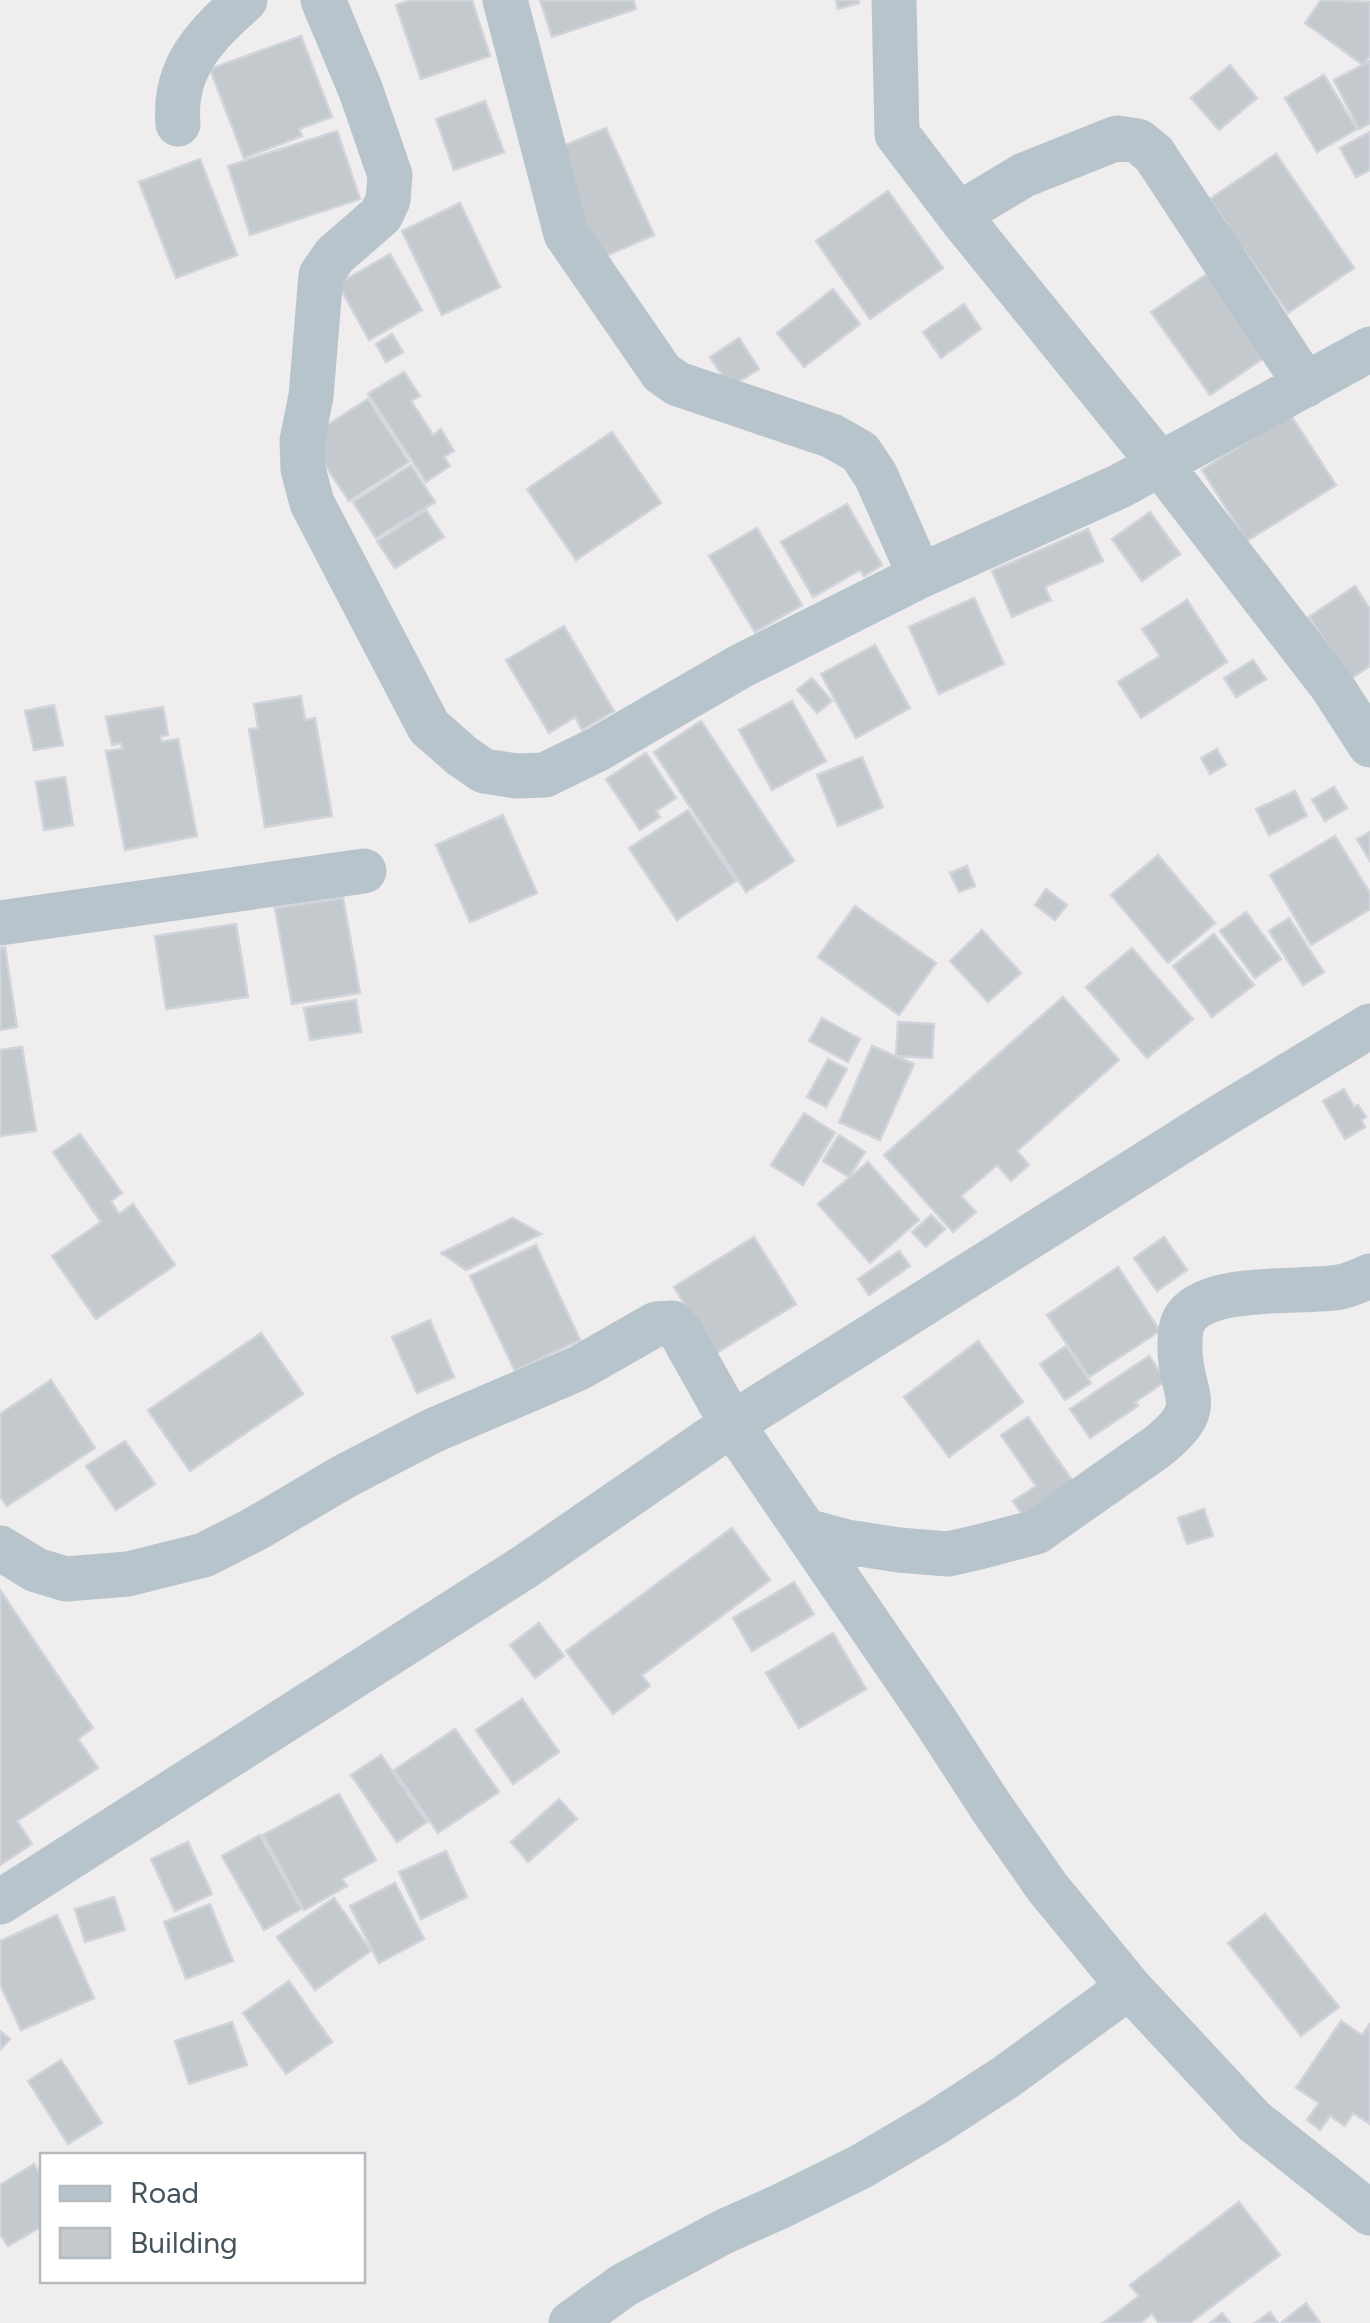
<svg xmlns="http://www.w3.org/2000/svg" width="1370" height="2323" font-family="Figtree,sans-serif">
	<style>
		.building { fill: #c4c9ce; stroke: #d1d4da; stroke-width: 2.5 }
		.lines { fill: none; stroke-linecap: round; stroke-linejoin: round }
		.street { stroke: #b8c4cc; stroke-width: 45 }
	</style>
	<rect width="100%" height="100%" fill="#f0edee"/>
	<!-- building -->
	<path class="building" d="M411 0H472L490 56 421 79 396 5Z
		M540 0H633L636 9 552 37Z
		M836 0H858L859 3 838 9Z
		M1321 0 1370 2V56L1363 65 1305 23Z
		M301 36 332 117 299 129 302 136 244 158 210 69Z
		M1370 61V123L1359 129 1334 80Z
		M1230 65 1257 98 1219 130 1191 98Z
		M1324 75 1357 129 1317 152 1285 98Z
		M485 101 504 152 454 170 436 119Z
		M606 128 654 235 601 258 552 151Z
		M337 131 360 199 250 235 228 166Z
		M1370 132V170L1356 177 1340 148Z
		M1276 154 1354 268 1288 313 1244 250 1232 257 1215 233 1227 224 1210 199Z
		M200 159 237 255 176 278 139 182Z
		M888 191 943 268 870 319 816 241Z
		M460 203 500 287 442 315 402 231Z
		M390 254 422 310 369 340 338 284Z
		M1213 270 1271 353 1210 395 1151 312Z
		M833 289 860 324 804 367 777 333Z
		M964 304 981 329 941 358 923 332Z
		M392 334 403 352 386 362 376 344Z
		M739 338 759 369 730 387 710 357Z
		M404 372 420 396 411 401 433 435 441 429 454 451 444 457 450 466 426 482 368 394Z
		M368 399 409 462 349 501 307 438Z
		M1290 414 1336 485 1247 541 1202 470Z
		M612 432 661 503 576 560 527 489Z
		M411 465 435 502 376 538 353 502Z
		M847 504 882 565 864 576 860 570 813 597 781 542Z
		M426 510 444 537 395 568 377 541Z
		M1150 512 1180 554 1142 581 1112 539Z
		M757 528 802 605 755 632 709 556Z
		M1088 529 1103 561 1045 587 1051 600 1012 617 992 571Z
		M1355 586 1370 609V666L1350 679 1309 617Z
		M974 598 1004 664 939 694 909 627Z
		M1187 600 1227 662 1141 718 1118 682 1160 656 1142 629Z
		M564 626 614 711 582 730 575 717 549 733 506 660Z
		M875 645 910 708 856 738 821 674Z
		M1253 660 1266 679 1236 697 1224 678Z
		M812 678 832 701 817 713 797 690Z
		M301 696 305 720 315 718 332 816 265 827 249 729 258 728 254 704Z
		M792 701 826 761 772 790 739 730Z
		M54 705 63 745 34 750 25 711Z
		M163 707 168 735 160 736 162 742 178 739 197 836 125 850 106 751 122 749 121 743 112 745 106 717Z
		M701 721 794 861 746 892 654 752Z
		M1217 749 1226 765 1210 774 1201 758Z
		M646 753 676 798 656 811 660 817 640 830 606 779Z
		M862 757 883 807 838 826 817 775Z
		M65 777 73 825 44 830 36 782Z
		M1334 787 1347 808 1325 821 1312 800Z
		M1295 791 1307 816 1269 835 1256 809Z
		M688 810 736 881 677 920 629 848Z
		M503 815 537 893 470 922 436 845Z
		M1370 832V861L1357 839Z
		M1335 836 1370 893V909L1311 945 1270 875Z
		M1158 855 1215 923 1168 963 1111 895Z
		M967 866 975 886 959 892 950 873Z
		M1046 889 1067 905 1055 920 1035 905Z
		M343 898 360 993 292 1004 275 908Z
		M855 906 936 963 899 1015 818 957Z
		M1246 912 1281 959 1255 978 1220 931Z
		M1289 918 1324 972 1303 985 1269 931Z
		M236 924 248 997 166 1009 155 936Z
		M982 930 1021 973 988 1002 950 961Z
		M1214 934 1254 985 1212 1017 1173 966Z
		M5 947 17 1027 0 1030V948Z
		M1132 948 1193 1019 1147 1058 1086 987Z
		M1063 997 1119 1060 1017 1151 1029 1165 1011 1181 997 1165 961 1196 976 1212 953 1232 884 1155Z
		M356 1000 361 1032 310 1040 304 1008Z
		M822 1018 860 1039 848 1062 809 1041Z
		M898 1022 934 1024 932 1058 896 1056Z
		M872 1046 914 1064 880 1140 839 1122Z
		M22 1047 36 1131 0 1136V1050Z
		M828 1059 847 1069 826 1107 807 1097Z
		M1344 1089 1354 1107 1358 1105 1366 1117 1361 1120 1365 1127 1345 1139 1323 1101Z
		M804 1113 835 1133 803 1185 771 1165Z
		M80 1134 122 1193 111 1201 119 1214 133 1204 175 1265 96 1319 52 1256 101 1222 53 1152Z
		M839 1135 865 1152 849 1177 823 1161Z
		M868 1162 919 1220 870 1263 818 1204Z
		M931 1215 945 1229 926 1247 912 1232Z
		M513 1218 541 1234 466 1270 441 1253Z
		M754 1237 796 1304 715 1354 674 1287Z
		M1164 1237 1187 1270 1157 1291 1134 1258Z
		M536 1245 580 1340 515 1371 470 1276Z
		M899 1251 910 1266 869 1295 858 1279Z
		M1118 1267 1160 1331 1089 1377 1047 1315Z
		M430 1320 454 1377 417 1393 392 1337Z
		M261 1333 303 1394 190 1471 148 1410Z
		M978 1341 1023 1402 949 1457 904 1397Z
		M1066 1346 1091 1383 1065 1400 1040 1364Z
		M1149 1356 1166 1381 1135 1402 1138 1406 1090 1438 1070 1409Z
		M51 1380 95 1448 7 1506 0 1496V1414Z
		M1028 1417 1081 1493 1031 1527 1013 1501 1036 1486 1001 1435Z
		M125 1441 155 1484 116 1510 86 1466Z
		M1204 1509 1213 1536 1187 1544 1178 1518Z
		M732 1528 770 1580 642 1675 650 1686 613 1714 566 1651Z
		M794 1582 814 1614 752 1651 733 1618Z
		M0 1590 93 1728 78 1739 98 1768 17 1821 32 1844 0 1865Z
		M539 1623 564 1656 535 1678 510 1645Z
		M833 1633 866 1689 799 1728 766 1673Z
		M522 1699 559 1752 513 1784 476 1730Z
		M455 1729 499 1792 438 1833 394 1770Z
		M381 1755 427 1822 397 1842 351 1775Z
		M339 1794 376 1860 342 1879 347 1886 304 1910 263 1835Z
		M559 1799 577 1819 528 1862 511 1842Z
		M260 1835 301 1909 264 1930 222 1856Z
		M188 1842 212 1894 175 1911 151 1859Z
		M446 1851 467 1897 421 1919 399 1872Z
		M395 1883 424 1939 379 1963 350 1906Z
		M114 1897 125 1930 85 1942 75 1909Z
		M334 1898 371 1951 315 1990 277 1937Z
		M210 1904 233 1961 186 1979 164 1922Z
		M1265 1914 1339 2007 1301 2036 1228 1943Z
		M57 1915 94 1998 21 2030 0 1984V1941Z
		M289 1981 332 2042 286 2074 243 2013Z
		M1341 2021 1362 2035 1370 2024V2124L1353 2113 1345 2126 1330 2116 1320 2130 1307 2120 1319 2103 1296 2088Z
		M232 2022 247 2065 189 2084 175 2041Z
		M0 2031 10 2039 0 2050Z
		M61 2060 102 2123 68 2144 28 2081Z
		M34 2164 42 2178V2226L8 2246 0 2234V2185Z
		M1239 2202 1280 2255 1190 2323H1159L1152 2314 1140 2323H1103L1139 2296 1130 2285Z
		M1306 2303 1320 2323H1282V2322Z
		M1270 2312 1278 2323H1255Z
		M1222 2313 1230 2323H1210Z"/>
	<g class="lines">
		<!-- street -->
		<path class="street" d="M323 0 361 91 390 175 388 200 381 215 335 255 321 275 311 396 302 441 303 469 312 503 429 727 462 756 484 771 517 776 545 775 598 749 741 666 920 576 1120 486 1370 349
			M505 0 566 234 662 373 678 384 832 436 860 452 876 476 920 576
			M894 0 897 134 964 222 1161 465 1331 685 1370 745
			M178 124C173 67 206 35 245 0
			M959 214 1024 175 1117 138 1138 141 1154 154 1306 385
			M0 923 364 871
			M806 1531 847 1542 899 1550 948 1554 979 1547 1036 1532 1157 1447C1212 1403 1178 1398 1180 1343 1180 1337 1181 1325 1184 1320 1205 1282 1302 1294 1340 1287 1350 1285 1361 1280 1370 1276
			M0 1548 36 1570 66 1579 128 1574 204 1555 255 1529 345 1476 432 1431 579 1368 656 1324 672 1323 681 1333 732 1424 934 1719 991 1807 1047 1887 1129 1987 1254 2121 1370 2213
			M0 1902 526 1566 732 1424 1220 1117 1370 1026
			M571 2323 624 2285 723 2232 781 2206 860 2167 935 2123 1006 2077 1129 1987"/>
	</g>
	<!-- legend -->
	<rect x="40" y="2153" width="325" height="130" fill="#ffffff" stroke="#b5babe" stroke-width="2.5"/>
	<rect x="60" y="2186" width="50" height="15" fill="#b8c4cc" stroke="#b5babe" stroke-width="2.5"/>
	<text x="130" y="2203" font-size="30" fill="#45535c">Road</text>
	<rect x="60" y="2228" width="50" height="30" fill="#c4c9ce" stroke="#b5babe" stroke-width="2.5"/>
	<text x="130" y="2253" font-size="30" fill="#45535c">Building</text>
</svg>
